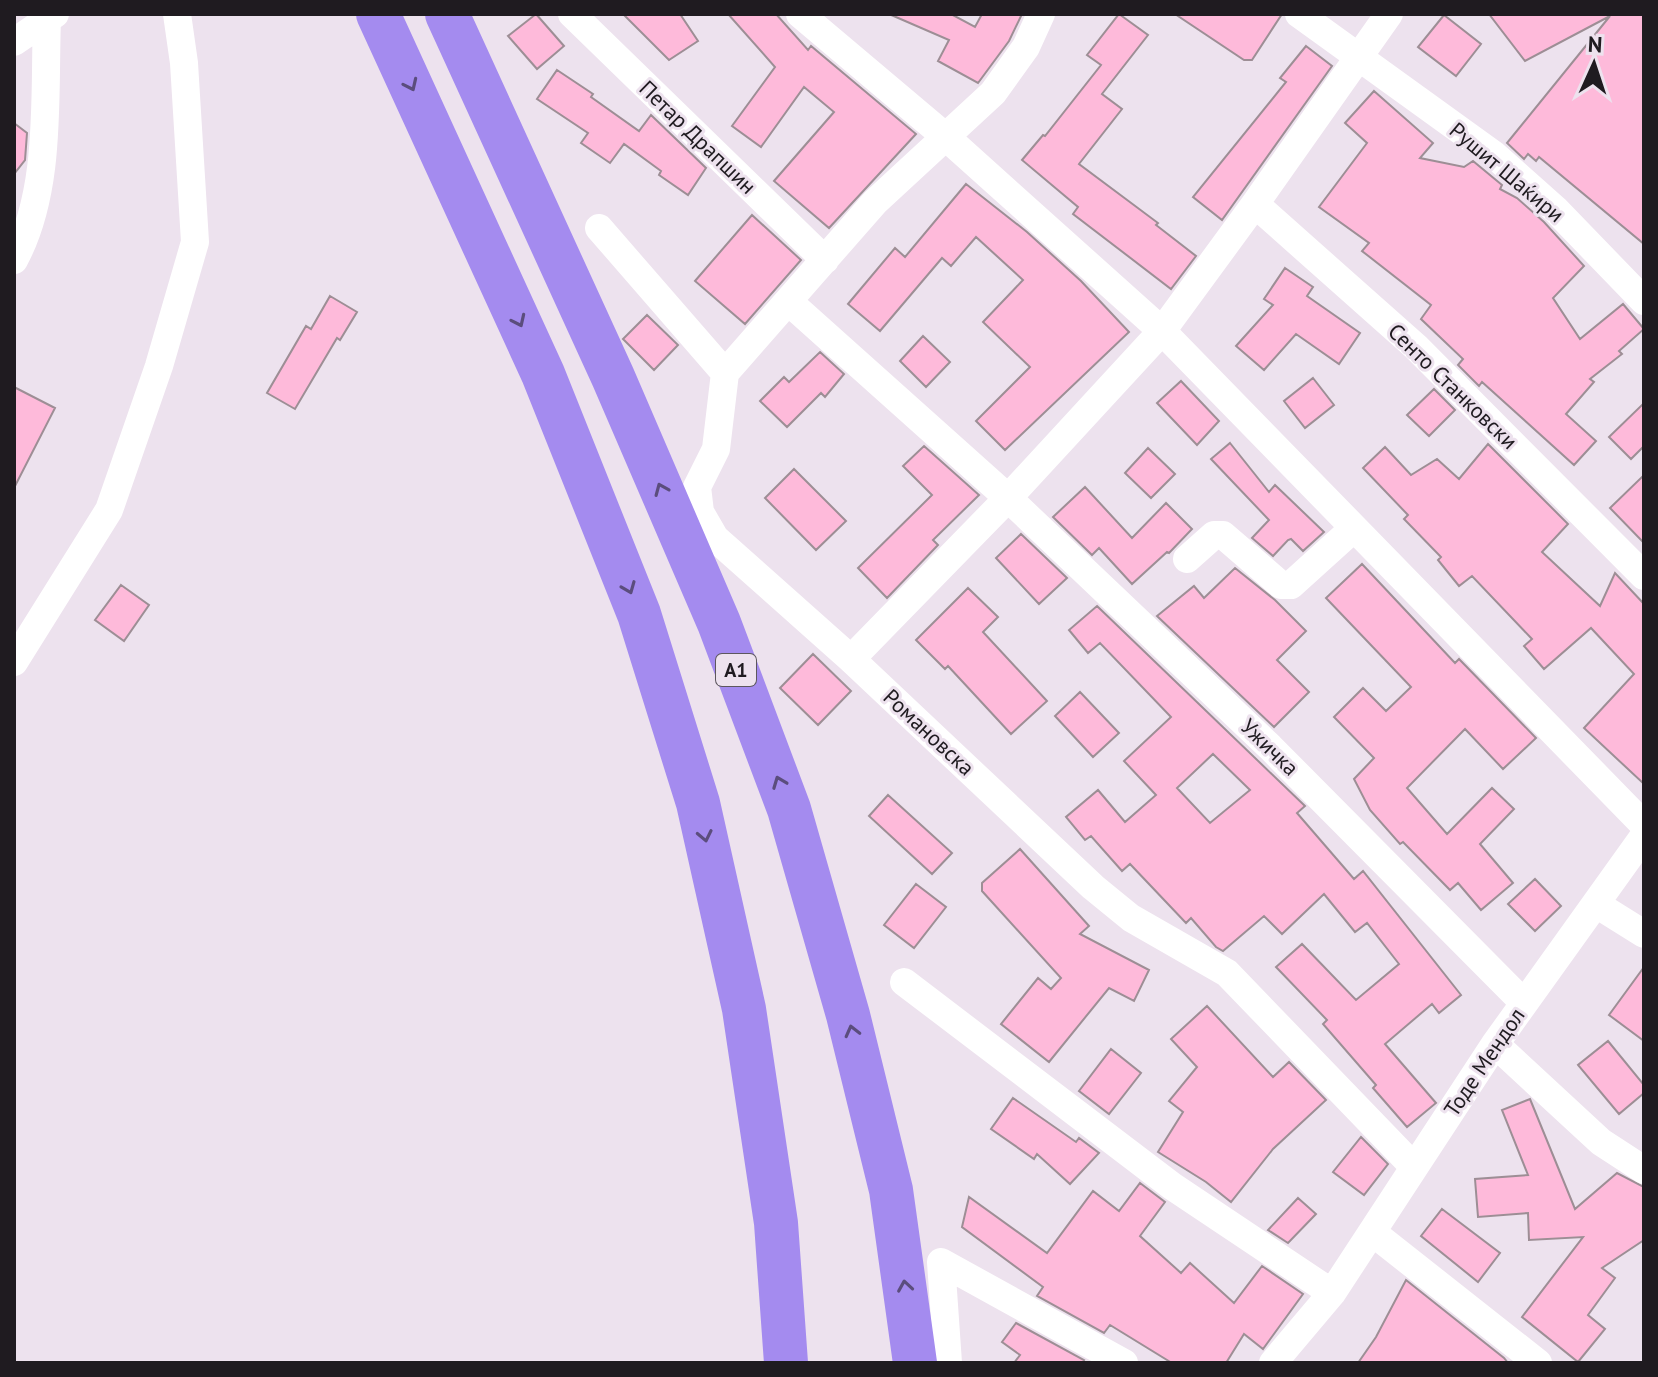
<svg xmlns="http://www.w3.org/2000/svg" width="1658" height="1377" font-family="'PT Sans',sans-serif">
	<style>
		.building { fill: #febada; stroke: #9d8e95; stroke-width: 2; fill-rule: evenodd }
		.lines { fill: none; stroke-linecap: round; stroke-linejoin: round }
		.street { stroke: #fff; stroke-width: 28 }
		.highway { stroke: #a48bef; stroke-width: 44 }
		.oneway { stroke: #5b4d7d }
		.labels { text-anchor: middle; dominant-baseline: central; stroke-width: 6; stroke-linejoin: round; paint-order: stroke }
		.shield { fill: #ede2ee; stroke: #5d575e; stroke-width: 2 }
		.shield-label { font-size: 20px; font-weight: bold; fill: #1f1b20 }
		.street-label { font-size: 22px; fill: #1f1b20; stroke: #ede2ee }
	</style>
	<rect width="100%" height="100%" fill="#ede2ee"/>
	<!-- building -->
	<path class="building" d="M536 14 564 46 537 69 508 36Z
		M623 14H680L698 41 669 60Z
		M728 14H776L808 50 811 46 916 134 829 228 774 181 834 112 804 87 761 147 732 126 775 67Z
		M889 14H951L975 27 982 14H1022L1009 41 978 83 938 61 949 40Z
		M1119 14 1148 35 1102 94 1122 109 1079 164 1158 223 1156 225 1196 256 1171 289 1073 214 1078 207 1022 160 1043 135 1045 136 1101 65 1087 55Z
		M1175 14H1282L1252 60H1244Z
		M1489 14H1644V244L1539 157 1536 161 1528 154 1524 159 1507 143 1610 16 1525 61Z
		M1444 15 1481 44 1456 76 1418 47Z
		M1306 46 1332 66 1222 220 1193 197 1286 82 1280 78Z
		M557 70 593 94 591 97 639 131 651 115 706 168 688 195 659 175 661 171 624 144 610 163 581 143 588 133 537 99Z
		M1374 91 1433 143 1420 158 1464 167 1473 161 1502 185 1500 189 1517 198 1544 222 1584 266 1553 298 1580 339 1623 304 1644 329 1619 351 1622 354 1590 379 1594 382 1566 414 1596 441 1574 465 1482 382 1479 386 1458 365 1463 359 1421 319 1431 305 1362 251 1369 243 1319 207 1367 143 1345 123Z
		M14 123 27 133 25 160 14 174Z
		M966 184 1027 232 1081 281 1129 332 1005 450 976 421 1030 367 983 322 1023 280 976 237 951 266 942 258 880 331 848 304 895 248 905 257Z
		M752 215 801 260 745 324 695 281Z
		M1285 268 1313 287 1307 296 1360 333 1339 364 1296 334 1264 370 1236 346 1273 305 1264 299Z
		M330 296 357 312 340 340 337 338 295 409 267 393 306 326 311 329Z
		M647 315 678 345 654 370 623 339Z
		M923 336 950 362 926 387 900 361Z
		M820 352 844 374 825 397 821 393 787 427 760 401 784 377 789 382Z
		M1313 378 1334 405 1305 428 1284 401Z
		M1181 381 1219 421 1197 445 1157 403Z
		M14 387 55 408 14 488Z
		M1434 389 1455 410 1429 436 1407 415Z
		M1644 403V446L1631 459 1609 437Z
		M1230 443 1269 492 1275 485 1324 532 1303 551 1291 539 1288 540 1273 556 1252 538 1269 520 1211 459Z
		M1488 444 1568 524 1542 552 1600 606 1615 573 1644 604V784L1584 728 1634 674 1591 628 1544 669 1524 646 1532 639 1472 576 1459 586 1438 560 1441 557 1404 519 1408 515 1363 468 1385 447 1411 475 1437 459 1459 479Z
		M924 446 979 495 933 540 938 545 887 598 858 568 932 495 903 466Z
		M1148 448 1175 474 1151 498 1125 473Z
		M794 469 846 521 816 550 765 498Z
		M1644 475V543L1610 508Z
		M1085 487 1132 538 1166 503 1192 529 1169 553 1167 552 1132 584 1099 548 1092 555 1053 517Z
		M1021 534 1067 578 1039 604 996 558Z
		M1362 564 1455 663 1459 659 1536 738 1503 769 1465 729 1407 788 1447 834 1492 788 1514 809 1480 844 1513 883 1481 910 1458 883 1450 890 1403 842 1400 844 1370 810 1354 779 1374 758 1334 717 1363 688 1386 711 1411 687 1326 598Z
		M1235 568 1275 600 1306 631 1277 660 1309 692 1274 727 1157 616 1194 586 1204 598Z
		M121 585 149 605 124 641 95 620Z
		M968 588 998 617 983 632 1047 701 1011 734 948 666 945 669 916 640Z
		M1097 606 1305 806 1297 813 1354 879 1363 871 1461 995 1439 1013 1432 1004 1385 1044 1436 1103 1407 1127 1373 1088 1376 1085 1323 1024 1327 1020 1276 967 1302 944 1356 1000 1399 964 1367 923 1355 932 1324 894 1282 934 1264 916 1223 951 1216 947 1191 918 1186 923 1130 864 1122 871 1091 836 1085 840 1066 817 1098 790 1125 822 1156 795 1124 761 1171 717 1100 643 1088 653 1069 630ZM1213 754 1250 790 1210 823 1177 788Z
		M813 654 851 691 818 725 780 688Z
		M1080 692 1119 733 1093 757 1055 716Z
		M888 795 952 853 932 874 869 816Z
		M1020 849 1089 926 1080 934 1149 970 1134 1001 1109 988 1049 1062 1001 1024 1038 978 1051 989 1061 978 982 891V883Z
		M1535 879 1561 906 1535 931 1508 904Z
		M916 884 946 907 914 948 884 925Z
		M1644 967V1041L1609 1015Z
		M1207 1006 1273 1077 1289 1062 1326 1100 1273 1149 1231 1202 1206 1182 1158 1152 1183 1112 1169 1101 1197 1067 1171 1039Z
		M1608 1041 1644 1085V1093L1619 1114 1578 1065Z
		M1111 1049 1141 1073 1109 1114 1079 1091Z
		M1013 1098 1076 1142 1079 1138 1099 1153 1070 1184 1037 1154 1034 1159 991 1129Z
		M1530 1099 1575 1209 1617 1173 1644 1187V1240L1602 1268 1615 1278 1588 1315 1605 1329 1578 1362 1522 1317 1583 1237 1529 1240 1528 1213 1478 1217 1475 1179 1528 1175 1502 1110Z
		M1361 1137 1388 1164 1364 1195 1333 1172Z
		M1140 1183 1165 1202 1140 1236 1181 1273 1190 1263 1234 1303 1262 1266 1303 1294 1263 1349 1244 1334 1226 1363H1172L1110 1325 1104 1333 1037 1296 1043 1287 962 1227 969 1197 1047 1253 1093 1191 1119 1211Z
		M1298 1198 1316 1214 1288 1243 1268 1230Z
		M1442 1209 1500 1253 1478 1282 1421 1236Z
		M1406 1280 1504 1358 1508 1363H1358L1376 1337Z
		M1016 1323 1084 1360 1082 1363H1014L1020 1355 1002 1342Z"/>
	<g class="lines">
		<!-- street -->
		<path class="street" d="M572 14 825 260
			M800 14 947 138 1162 331 1644 825
			M1299 14 1493 154 1556 210 1644 301
			M14 42 55 14
			M1255 204 1416 347 1644 576
			M599 228 725 373 716 449 697 487 700 512 715 538 851 659 1093 887 1131 918 1227 973 1414 1167
			M14 260C52 190 44 96 47 19
			M789 302 1008 498 1270 747 1524 1003
			M725 373 875 202 993 93 1026 47 1041 14
			M1187 559 1214 535H1223L1281 585H1291L1354 528
			M851 659 1008 498 1162 331 1255 204 1389 14
			M14 662 109 510 159 366 195 242 184 63 177 14
			M1596 904 1644 934
			M904 982 1172 1186 1332 1293
			M1495 1044 1601 1142 1644 1170
			M1372 1232 1538 1363
			M948 1363 941 1262 1124 1363
			M1273 1363 1332 1293 1495 1044 1644 836"/>
		<!-- highway -->
		<path class="highway" d="M378 14 543 374 639 614 698 803 744 1009 776 1223 786 1363
			M447 14 613 377 719 623 789 809 848 1015 891 1190 915 1363"/>
	</g>
	<!-- one-way arrows -->
	<defs><path id="oneway-chevron" d="M-2-3.5L2.5 0L-2 3.5" fill="none" stroke-width="1.6" stroke-linecap="round" stroke-linejoin="round" transform="scale(2)"/></defs>
	<g class="oneway">
		<use href="#oneway-chevron" transform="translate(411 85) rotate(65)"/>
		<use href="#oneway-chevron" transform="translate(519 321) rotate(65)"/>
		<use href="#oneway-chevron" transform="translate(661 489) rotate(-113)"/>
		<use href="#oneway-chevron" transform="translate(629 588) rotate(68)"/>
		<use href="#oneway-chevron" transform="translate(779 782) rotate(-111)"/>
		<use href="#oneway-chevron" transform="translate(705 836) rotate(78)"/>
		<use href="#oneway-chevron" transform="translate(852 1031) rotate(-104)"/>
		<use href="#oneway-chevron" transform="translate(905 1286) rotate(-99)"/>
	</g>
	<g class="labels">
		<!-- shield labels -->
		<rect class="shield" x="716" y="654" width="40" height="32" rx="6"/>
		<g class="shield-label">
			<text x="736" y="670">A1</text>
		</g>
		<!-- street labels -->
		<g class="street-label">
			<text transform="translate(698 137) rotate(44)">Петар Драпшин</text>
			<text transform="translate(1507 172) rotate(40)">Рушит Шаќири</text>
			<text transform="translate(1453 386) rotate(44)">Сенто Станковски</text>
			<text transform="translate(929 732) rotate(43)">Романовска</text>
			<text transform="translate(1270 747) rotate(44)">Ужичка</text>
			<text transform="translate(1484 1062) rotate(-56)">Тоде Мендол</text>
		</g>
	</g>
	<!-- border -->
	<rect width="1658" height="1377" fill="none" stroke="#1f1b20" stroke-width="32"/>
	<!-- north arrow -->
	<g transform="translate(1594 64) rotate(3)" stroke="#ede2ee" stroke-width="6" paint-order="stroke">
	<path d="M0-6L14 30L0 20L-14 30Z" fill="#1f1b20"/>
	<text y="-12" font-size="22" font-weight="bold" text-anchor="middle" fill="#1f1b20">N</text>
	</g>
</svg>
